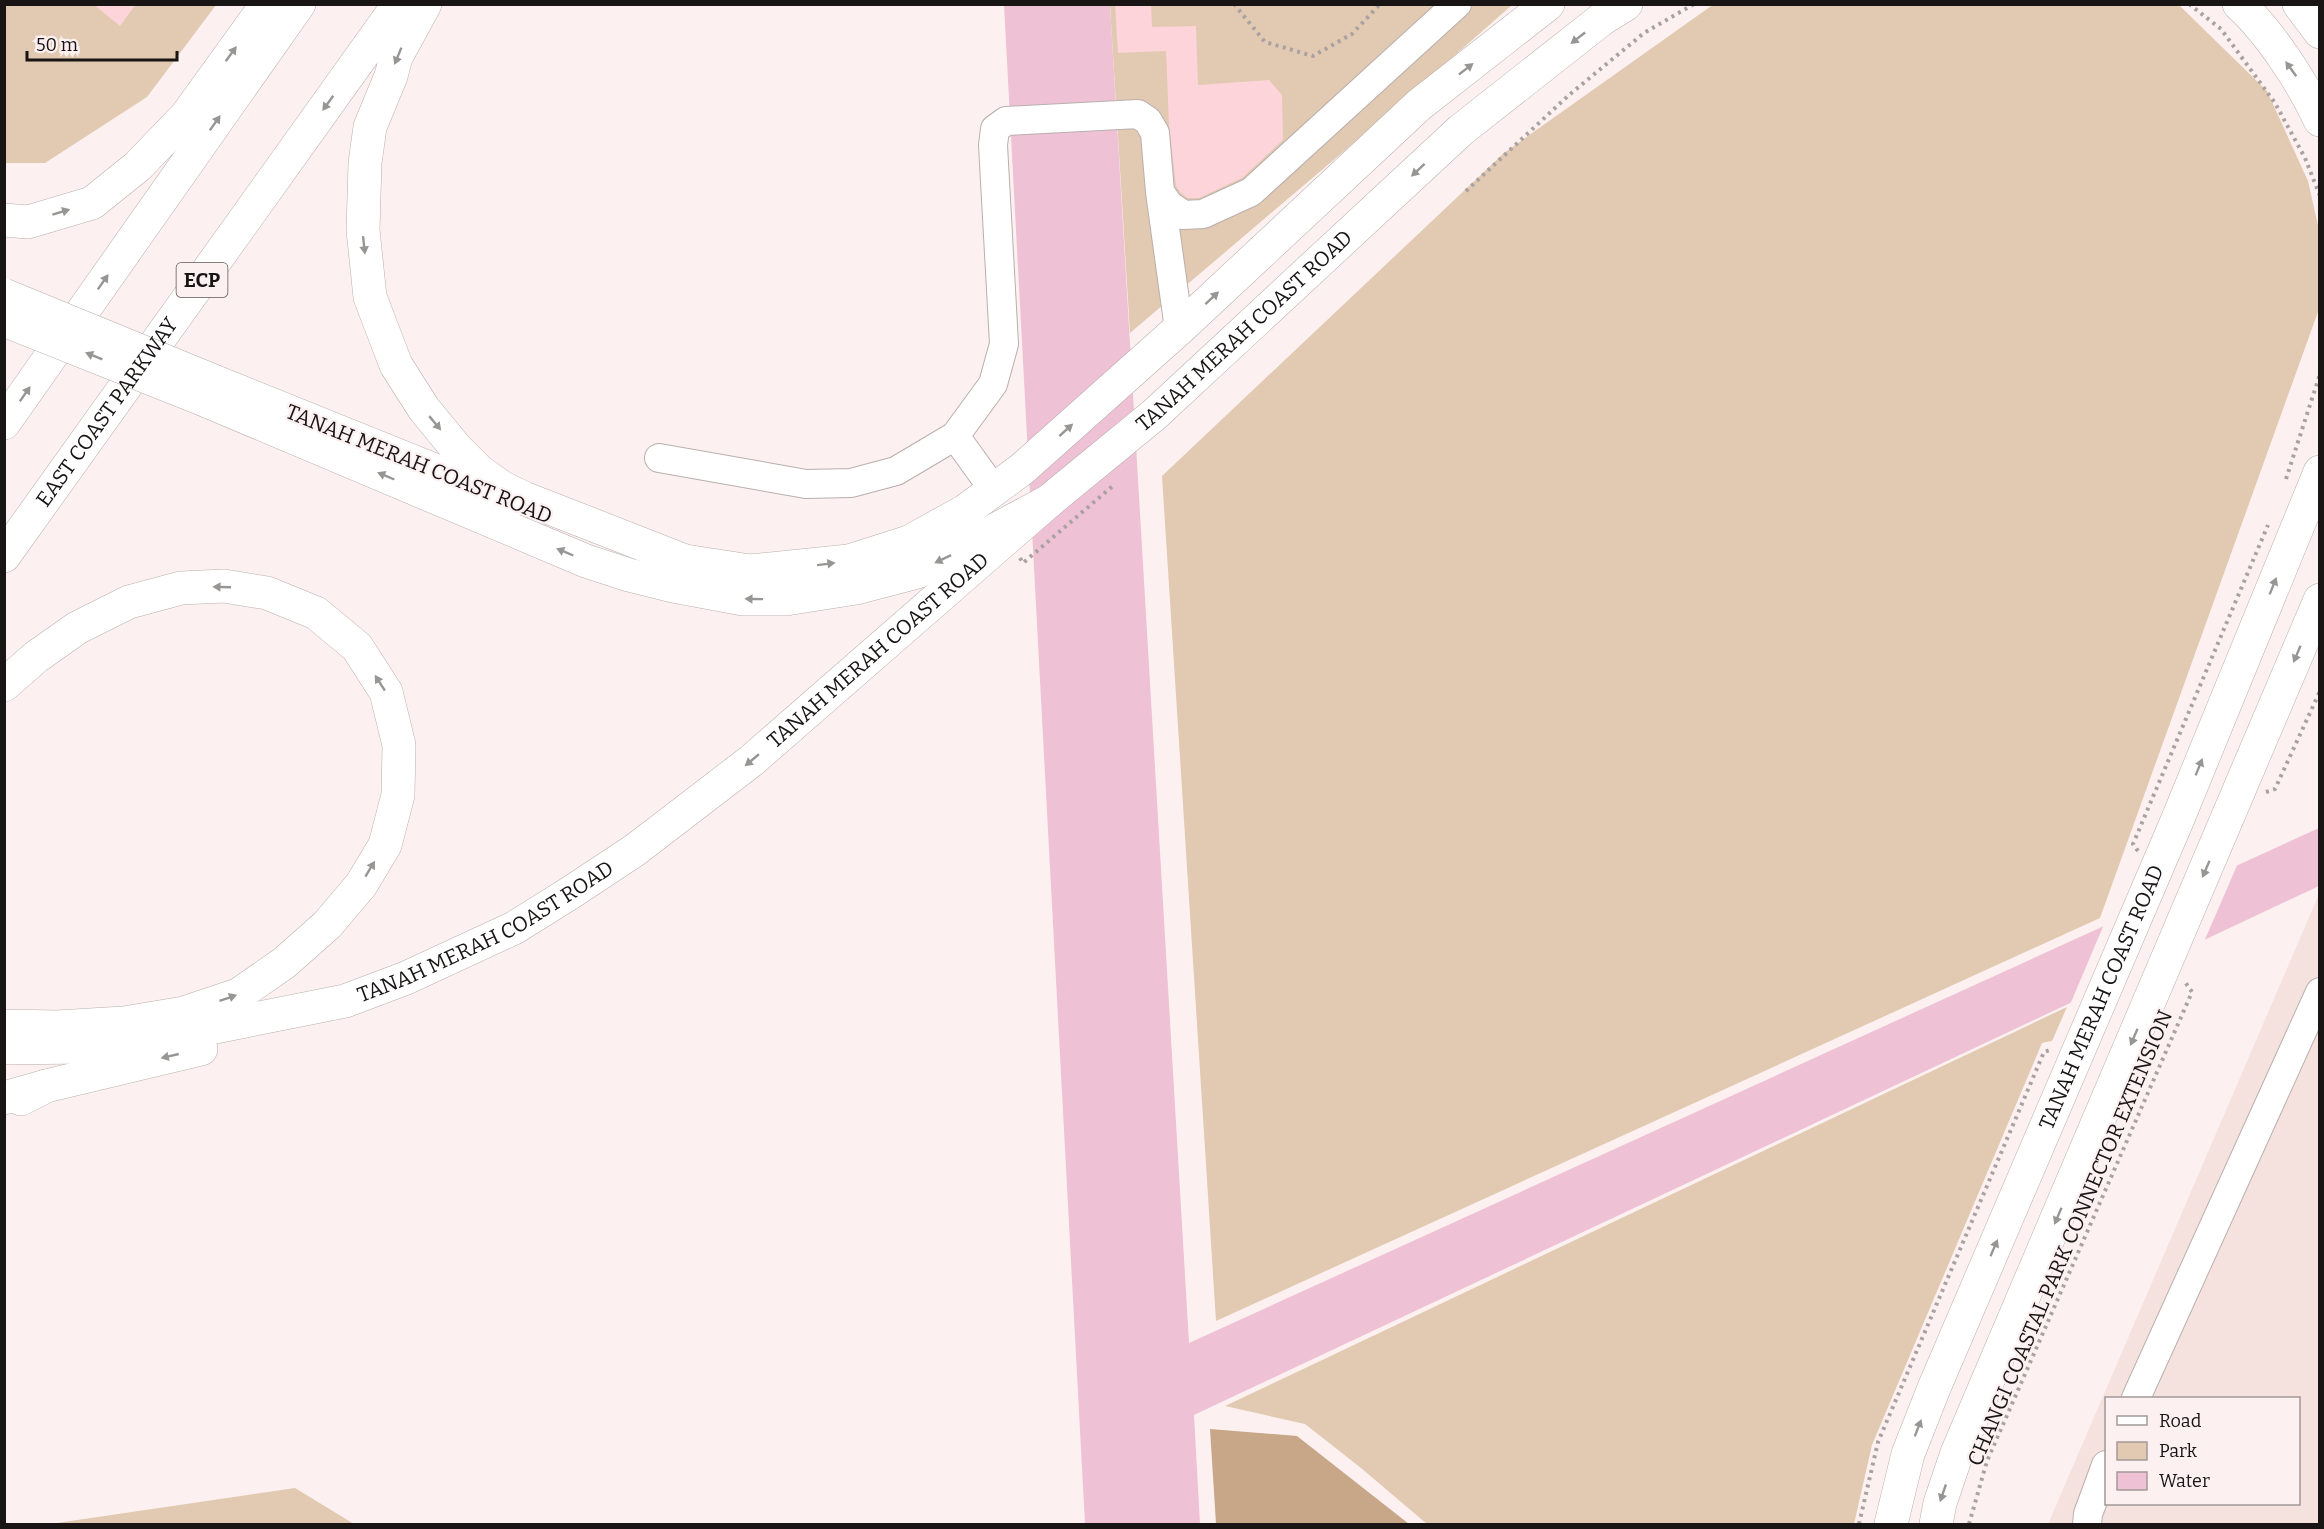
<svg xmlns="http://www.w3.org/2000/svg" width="2324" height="1529" font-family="Bitter,serif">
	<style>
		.built { fill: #f5e2df; fill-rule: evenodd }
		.green { fill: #e2c9b1 }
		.forest { fill: #c8a788 }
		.water { fill: #efc1d4 }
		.pier { fill: #fcf1f0 }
		.building { fill: #fdd4d9 }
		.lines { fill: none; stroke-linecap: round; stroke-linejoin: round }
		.minor-casing { stroke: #b9afad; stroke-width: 30 }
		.major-casing { stroke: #b9afad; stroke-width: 34 }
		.highway-casing { stroke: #b9afad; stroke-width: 34 }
		.path { stroke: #aaa2a1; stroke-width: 4; stroke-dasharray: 3 4.5; stroke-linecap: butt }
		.minor { stroke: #fff; stroke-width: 28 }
		.major { stroke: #fff; stroke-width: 33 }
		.highway { stroke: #fff; stroke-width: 33 }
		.major-bridge-casing { stroke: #b9afad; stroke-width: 34; stroke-linecap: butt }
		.highway-bridge-casing { stroke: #b9afad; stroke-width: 34; stroke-linecap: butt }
		.major-bridge { stroke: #fff; stroke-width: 33 }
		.highway-bridge { stroke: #fff; stroke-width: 33 }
		.oneway { fill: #979695 }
		.labels { text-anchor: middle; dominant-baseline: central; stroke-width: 4.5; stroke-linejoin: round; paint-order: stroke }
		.shield { fill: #fcf1f0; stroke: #5c5756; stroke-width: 1.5 }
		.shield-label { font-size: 20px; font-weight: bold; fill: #181514 }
		.street-label { font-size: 21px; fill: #181514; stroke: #fcf1f0 }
	</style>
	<rect width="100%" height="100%" fill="#fcf1f0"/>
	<!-- built -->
	<path class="built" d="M2319 894V1524H2048ZM2106 1398H2298V1504H2106Z"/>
	<!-- green -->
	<path class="green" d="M1714 4 2179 5 2267 91 2308 181 2319 230V309L2100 918 1216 1321 1162 476 1504 153Z
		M4 5H216L147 97 45 163H5Z
		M1110 5H1512L1396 107 1130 333Z
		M2067 1007 2052 1041 2042 1043 1872 1445 1854 1524H1427L1361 1468 1305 1424 1225 1406Z
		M295 1488 354 1524H50Z"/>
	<!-- forest -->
	<path class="forest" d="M1210 1429 1297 1436 1409 1524H1216Z"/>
	<!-- water -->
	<path class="water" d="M1004 5H1110L1189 1343 2319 828V886L1194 1415 1200 1524H1085Z"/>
	<!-- pier -->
	<path class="pier" d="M2239 861 2203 944 2069 1007 2105 922Z"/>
	<!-- building -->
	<path class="building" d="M93 4H136L120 26Z
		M1115 4H1151L1152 27 1196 26 1198 85 1269 80 1282 95 1283 140 1242 178 1199 198H1188L1181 193 1176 186 1169 125 1166 51 1118 53Z"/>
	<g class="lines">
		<defs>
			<path id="minor" d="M1160 192 1169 205 1183 215 1203 214 1251 192 1457 4
				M955 436 994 490
				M659 458 806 484 851 483 896 471 955 436 993 384 1004 344 993 145 995 129 1006 121 1138 114 1148 121 1155 133 1160 192 1179 329
				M2136 1398 2320 992
				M2087 1524 2088 1514 2106 1465"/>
			<g id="major">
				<path d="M2239 4C2269 31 2303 83 2320 120"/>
				<path d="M2299 4 2320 32"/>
				<path d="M216 382 511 501"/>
				<path d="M658 554 685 561 750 571 849 561 909 542 965 511 1022 469 1179 329 1419 105 1548 4"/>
				<path id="s1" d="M4 1048 85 1047 215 1027 345 1001 406 978 514 928 570 893 635 850 751 761 1049 501 1155 414 1461 130 1602 19 1626 4"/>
				<path d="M21 1099 46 1086 201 1049"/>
				<path id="s2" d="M1891 1524 1908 1454 1934 1388 2177 821 2320 472"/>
				<path d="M1936 1524 1940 1503 1957 1453 2320 600"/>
			</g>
			<g id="highway">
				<path d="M425 4 396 57 391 76 370 127 365 163 363 230 370 297 396 365 424 409 456 448 479 471 503 488 524 498 685 561"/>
				<path d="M4 220 28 222 92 203 138 166 187 115 267 4"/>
				<path d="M207 401 586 561 629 575 673 586 743 599H786L856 588 917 572 1049 501"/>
				<path d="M4 423 299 4"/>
				<path id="s3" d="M4 556 399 4"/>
				<path d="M4 685 36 657 77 628 129 602 181 588 224 586 267 593 316 613 357 647 386 692 399 745 398 795 385 845 361 885 327 925 284 963 238 995 184 1013 124 1023 57 1027 4 1026"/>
				<path d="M4 1098 46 1086"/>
			</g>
		</defs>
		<!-- minor casing -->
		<use href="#minor" class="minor-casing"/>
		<!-- major casing -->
		<use href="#major" class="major-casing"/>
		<!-- highway casing -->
		<use href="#highway" class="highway-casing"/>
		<!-- path -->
		<path class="path" d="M1234 4 1265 42 1313 56 1352 34 1380 4
			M2189 4 2221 29 2275 103 2305 158 2320 196
			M4 5 6 4
			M1466 191 1569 95 1644 33 1694 4
			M2286 479 2320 374
			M1020 558 1023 563 1115 484
			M2266 792 2275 789 2320 691
			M2138 851 2133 844 2268 525
			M1859 1524 1878 1442 2044 1052 2050 1050
			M1969 1524 1987 1461 2192 992 2185 982"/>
		<!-- minor -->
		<use href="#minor" class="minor"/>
		<!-- major -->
		<use href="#major" class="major"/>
		<!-- highway -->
		<use href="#highway" class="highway"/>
		<defs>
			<path id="major-bridge" d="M4 295 216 382"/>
			<path id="highway-bridge" d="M4 320 207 401"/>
		</defs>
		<!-- major-bridge casing -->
		<use href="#major-bridge" class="major-bridge-casing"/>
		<!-- highway-bridge casing -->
		<use href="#highway-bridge" class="highway-bridge-casing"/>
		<!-- major-bridge -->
		<use href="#major-bridge" class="major-bridge"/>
		<!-- highway-bridge -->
		<use href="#highway-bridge" class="highway-bridge"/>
	</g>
	<!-- one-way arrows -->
	<defs><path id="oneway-solid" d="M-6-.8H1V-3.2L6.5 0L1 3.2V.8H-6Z" transform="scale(1.5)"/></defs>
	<g class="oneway">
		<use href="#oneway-solid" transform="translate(1578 38) rotate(142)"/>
		<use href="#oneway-solid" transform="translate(231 54) rotate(-54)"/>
		<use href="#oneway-solid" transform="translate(398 56) rotate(112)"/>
		<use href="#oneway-solid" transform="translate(1466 69) rotate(-38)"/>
		<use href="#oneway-solid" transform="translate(2291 69) rotate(-126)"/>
		<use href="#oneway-solid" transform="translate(328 103) rotate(126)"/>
		<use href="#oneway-solid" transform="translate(215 123) rotate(-55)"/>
		<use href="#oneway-solid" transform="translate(1418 170) rotate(137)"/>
		<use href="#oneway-solid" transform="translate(61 212) rotate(-17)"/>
		<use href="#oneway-solid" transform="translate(364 245) rotate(84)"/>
		<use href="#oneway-solid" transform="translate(103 282) rotate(-55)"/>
		<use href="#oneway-solid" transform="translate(1212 298) rotate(-43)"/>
		<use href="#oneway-solid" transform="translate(94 356) rotate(-158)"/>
		<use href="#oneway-solid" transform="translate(25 394) rotate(-55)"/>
		<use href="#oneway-solid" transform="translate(435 423) rotate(50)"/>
		<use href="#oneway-solid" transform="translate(1066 430) rotate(-42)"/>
		<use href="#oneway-solid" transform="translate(386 476) rotate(-157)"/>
		<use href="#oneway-solid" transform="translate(565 552) rotate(-157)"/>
		<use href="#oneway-solid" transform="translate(943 559) rotate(154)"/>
		<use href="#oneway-solid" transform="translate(826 564) rotate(-7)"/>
		<use href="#oneway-solid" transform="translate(2273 586) rotate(-68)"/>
		<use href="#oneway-solid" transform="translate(222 587) rotate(-178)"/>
		<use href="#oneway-solid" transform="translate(754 599) rotate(-179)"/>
		<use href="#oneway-solid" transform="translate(2297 654) rotate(113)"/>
		<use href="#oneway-solid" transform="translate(380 683) rotate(-123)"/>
		<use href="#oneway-solid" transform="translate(752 760) rotate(140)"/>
		<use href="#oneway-solid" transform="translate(2199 767) rotate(-68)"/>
		<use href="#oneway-solid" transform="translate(370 869) rotate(-59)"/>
		<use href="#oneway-solid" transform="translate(2206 869) rotate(113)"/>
		<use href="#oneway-solid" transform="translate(228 998) rotate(-19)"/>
		<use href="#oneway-solid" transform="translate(2134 1037) rotate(113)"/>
		<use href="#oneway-solid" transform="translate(170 1056) rotate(167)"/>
		<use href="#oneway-solid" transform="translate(2058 1216) rotate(113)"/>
		<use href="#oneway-solid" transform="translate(1994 1248) rotate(-67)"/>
		<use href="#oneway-solid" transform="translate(1918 1428) rotate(-69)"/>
		<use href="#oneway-solid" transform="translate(1943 1493) rotate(109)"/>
	</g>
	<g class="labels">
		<!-- shield labels -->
		<rect class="shield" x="176.5" y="263" width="51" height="34" rx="4.5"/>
		<g class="shield-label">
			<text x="202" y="280">ECP</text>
		</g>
		<!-- street labels -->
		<g class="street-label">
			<text stroke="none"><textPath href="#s1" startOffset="1474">TANAH MERAH COAST ROAD</textPath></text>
			<text stroke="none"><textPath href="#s3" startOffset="177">EAST COAST PARKWAY</textPath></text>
			<text transform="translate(419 464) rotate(22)">TANAH MERAH COAST ROAD</text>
			<text stroke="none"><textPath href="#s1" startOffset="988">TANAH MERAH COAST ROAD</textPath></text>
			<text stroke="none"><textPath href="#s1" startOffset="502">TANAH MERAH COAST ROAD</textPath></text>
			<text stroke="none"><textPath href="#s2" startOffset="568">TANAH MERAH COAST ROAD</textPath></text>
			<text transform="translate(2070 1238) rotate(-67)">CHANGI COASTAL PARK CONNECTOR EXTENSION</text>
		</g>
	</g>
	<!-- border -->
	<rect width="2324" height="1529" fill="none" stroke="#181514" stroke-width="12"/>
	<!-- legend -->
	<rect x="2105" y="1397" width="195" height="108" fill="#fcf1f0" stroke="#a19998" stroke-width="1.5"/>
	<rect x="2117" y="1416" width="30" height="9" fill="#ffffff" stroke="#a19998" stroke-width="1.5"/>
	<text x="2159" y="1427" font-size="18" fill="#181514">Road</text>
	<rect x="2117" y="1442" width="30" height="18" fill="#e2c9b1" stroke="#a19998" stroke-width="1.5"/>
	<text x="2159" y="1457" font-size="18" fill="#181514">Park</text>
	<rect x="2117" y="1472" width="30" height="18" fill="#efc1d4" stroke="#a19998" stroke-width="1.5"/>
	<text x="2159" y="1487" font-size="18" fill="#181514">Water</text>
	<!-- scale -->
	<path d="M27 51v9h150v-9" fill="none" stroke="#181514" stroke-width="3"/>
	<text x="36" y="51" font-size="18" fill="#181514" stroke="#fcf1f0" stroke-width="4.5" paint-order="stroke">50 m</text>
</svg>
